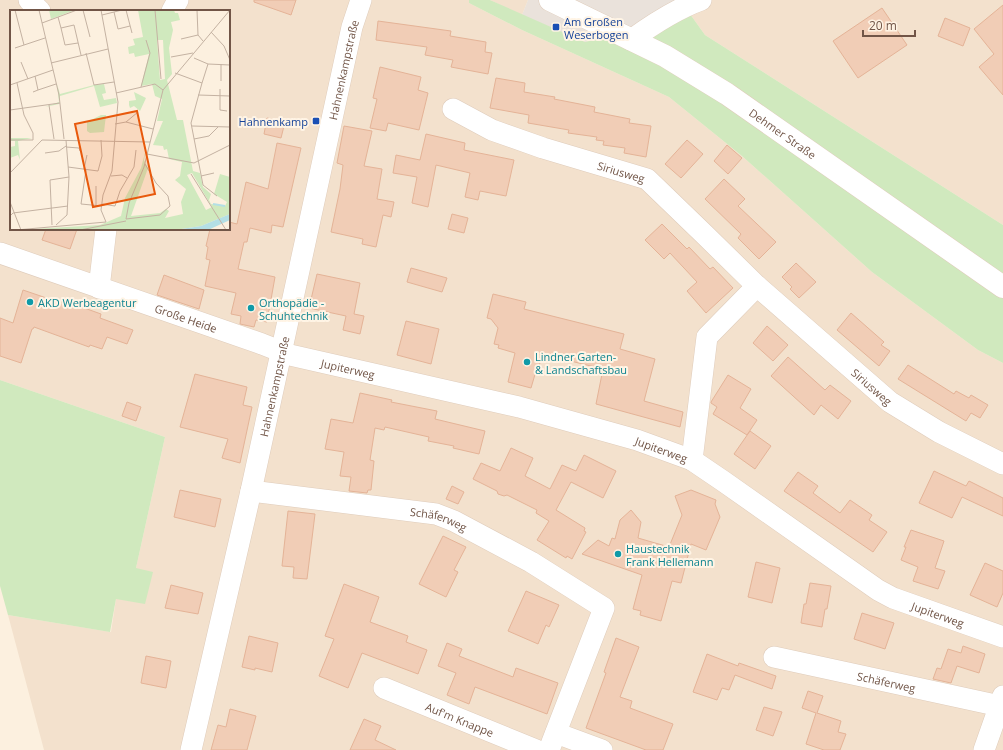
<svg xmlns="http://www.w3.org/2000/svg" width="1003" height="750" font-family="'Open Sans',sans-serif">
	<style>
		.residential { fill: #f3e1cd; fill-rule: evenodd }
		.industrial { fill: #eae2db }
		.green { fill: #d0e9be }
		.building { fill: #f1cdb6; stroke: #e4b397 }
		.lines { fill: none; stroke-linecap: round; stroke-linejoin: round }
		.minor-casing { stroke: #dfccbb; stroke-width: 22 }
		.tertiary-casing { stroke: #dfccbb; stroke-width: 23 }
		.minor { stroke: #fff; stroke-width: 21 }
		.tertiary { stroke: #fff; stroke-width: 22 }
		.transit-dot { fill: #1a4fb4; stroke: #fff4e5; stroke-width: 1.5 }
		.culture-dot { fill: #0f9aa8; stroke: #fff4e5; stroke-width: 1.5 }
		.labels { text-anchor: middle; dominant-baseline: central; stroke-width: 4; stroke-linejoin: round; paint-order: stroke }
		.transit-label { font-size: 11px; fill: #164399; stroke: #fff4e5; text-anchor: start }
		.street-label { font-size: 11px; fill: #715547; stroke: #fff4e5 }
		.culture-label { font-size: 11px; fill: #0d838f; stroke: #fff4e5; text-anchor: start }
		.inset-river { fill: none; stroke: #b4dfe5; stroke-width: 2 }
		.inset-road { fill: none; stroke: #c4b2a2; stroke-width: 1 }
		.view { fill: #e8590c; fill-opacity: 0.15; stroke: #e8590c; stroke-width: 2 }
		.inset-edge { fill: none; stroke: #715547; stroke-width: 2 }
	</style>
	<rect width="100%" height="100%" fill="#fcf0df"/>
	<!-- residential -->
	<path class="residential" d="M0 0H469V3L522 30 669 97 742 156 872 272 978 350 1003 363V750H44L8 615 111 632 116 599 136 568 165 437 0 380ZM11 11H229V229H11Z
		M490 0H528L522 15Z
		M687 0H1003V225L705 35 690 14Z"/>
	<!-- industrial -->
	<path class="industrial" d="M528 0H687L651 26 585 42 522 15Z"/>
	<!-- green -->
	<path class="green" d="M469 0H490L585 42 651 26 690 14 705 35 1003 225V363L978 350 872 272 742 156 669 97 522 30 469 3Z
		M0 380 165 437 136 568 153 572 145 604 116 599 110 632 8 615 0 586Z"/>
	<!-- building -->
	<path class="building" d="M254 0H296L291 15 254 2Z
		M1003 5V95L979 67 994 54 974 29Z
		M882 8 907 45 858 78 833 41Z
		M945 18 970 28 963 46 938 36Z
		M378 21 451 31 450 36 486 42 485 52 492 53 488 74 451 67 453 60 425 55 427 47 376 40Z
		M380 67 421 77 418 90 428 93 419 130 388 123 386 131 370 128 377 99 373 98Z
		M496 78 525 83 524 92 555 97 554 99 595 107 594 112 630 119 629 123 651 126 646 157 624 153 625 148 603 145 604 141 596 140 597 137 568 133 569 130 528 123 529 115 490 108Z
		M267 118 285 122 281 138 264 134Z
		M344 126 372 131 364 166 382 169 377 199 394 202 391 217 383 215 376 247 362 244 363 239 331 232 340 189 343 165 337 163Z
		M426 134 465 143 464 150 514 160 506 196 480 191 478 200 465 197 470 173 436 165 428 207 412 203 417 177 393 173 396 155 420 160Z
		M687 140 703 154 681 178 665 164Z
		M277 143 301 148 283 227 272 225 271 233 250 228 247 242H244L238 269 275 277 267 322 256 320 254 327 240 324 241 316 231 314 236 293 205 286 210 260 206 259 208 247 206 246 210 229H229V222L237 224 246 182 268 189Z
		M727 145 742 158 728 174 714 161Z
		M724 179 745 199 738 206 776 242 759 259 738 238 741 234 705 199Z
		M452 214 468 218 464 233 448 229Z
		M662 224 687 249 689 247 710 269 713 267 733 288 706 313 687 291 697 282 670 253 664 259 645 240Z
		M46 229H77L70 249 42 240Z
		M796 263 816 282 799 298 790 289 792 287 782 277Z
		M411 268 447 278 442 292 407 282Z
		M317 274 360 283 354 314 364 316 360 334 343 330 346 316 309 308Z
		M164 275 204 290 199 309 157 295Z
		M23 290 61 303 62 300 101 314 100 318 133 330 127 344 107 337 102 349 90 345 89 347 34 327 33 329H32L21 363 0 356V318L13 323Z
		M493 294 526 302 524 309 624 334 620 349 655 359 644 401 683 412 680 427 596 404 603 369 542 354 538 371H536L531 388 508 382 515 353 498 348 499 345 494 344 498 328 491 319 487 318Z
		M851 313 884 342 881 345 890 351 879 366 837 330Z
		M406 321 439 329 431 364 397 355Z
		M767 326 788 345 773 361 753 343Z
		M788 357 825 390 830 385 851 401 838 419 821 405 814 415 771 376Z
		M908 365 954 394 956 391 969 398 971 395 988 405 980 418 971 413 966 421 898 379Z
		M195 374 247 387 243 405 252 407 240 463 222 458 228 439 180 427Z
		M728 375 751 389 740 408 757 420 747 435 713 414 717 407 711 403V402Z
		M360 393 392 400 391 402 437 411 435 419 485 431 479 454 453 448 454 446 428 441 429 437 385 427 384 430 375 428 370 460 374 461 371 490H368L367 493 349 491 351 477 340 476 344 452 325 449 331 419 353 423Z
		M127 402 141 407 136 421 122 416Z
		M750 431 771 446 755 469 734 454Z
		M511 448 533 458 525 476 550 489 562 465 576 471 584 455 616 471 603 498 571 482 556 510 585 528 584 531 586 532 572 559 567 556 566 558 537 540 549 521 536 513 537 510 507 495 504 496 498 494 497 491 473 479 481 463 500 471Z
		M934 471 966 486 969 481 1003 498V516L962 497 952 518 919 503Z
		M798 472 818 486 813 493 840 513 850 500 872 515 869 520 887 532 873 552 784 491Z
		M452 486 464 492 458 504 446 499Z
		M180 490 221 499 215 527 174 517Z
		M691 490 716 500 715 504 720 517 706 550 691 544 681 583 672 581 661 621 640 615 641 611 633 609 642 575 582 554 598 540 609 546 612 538 615 539 620 520 631 510 641 522 638 538 669 547 682 515 675 496Z
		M288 511 315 514 307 579 293 578 294 567 282 566Z
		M911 530 944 541 935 568 945 571 938 589 913 581 918 567 901 560 906 547H904Z
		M443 536 466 547 454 570 458 572 446 597 419 584Z
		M756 562 780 568 772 603 748 597Z
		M985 563 1003 571V593L997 607 970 595Z
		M810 583 831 586 827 609H825L822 627 801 623 804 604H806Z
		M344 584 379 597 370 622 408 636 406 642 427 650 418 674 362 653 348 688 319 676 334 639 325 636Z
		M171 585 203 593 198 614 165 608Z
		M526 591 559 605 549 627 546 625 538 644 508 631Z
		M862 613 894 623 885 649 854 639Z
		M249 636 278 643 272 672 255 668V670L242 667Z
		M616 638 639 647 620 697 632 701 630 708 673 724 663 750H646L586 728 606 673 604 672Z
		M447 643 462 649 459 656 513 677 516 668 558 683 547 714 475 687 469 704 447 695 456 673 438 666Z
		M963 646 985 654 979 673 957 666 951 683 933 679 937 668 941 669 948 649 961 653Z
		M707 654 738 666 739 663 776 676 772 689 735 675 729 690 722 688 717 700 693 692Z
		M146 656 171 661 166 688 141 683Z
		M808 691 823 696 817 713 841 721 838 732 846 734 840 750H824L806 744 816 713 802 708Z
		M764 707 782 712 773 736 756 730Z
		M230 709 256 716 247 750H211L218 725 226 727Z
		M364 719 381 726 375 740 396 750H350Z"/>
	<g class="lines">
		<defs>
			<g id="minor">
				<path d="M29 0 40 11"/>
				<path d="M172 11 178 0"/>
				<path d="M631 40C653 24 676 9 701 0"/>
				<path id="s1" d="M453 109 492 130 543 148 647 179 705 235 757 286 890 402 939 432 1003 464"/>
				<path id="s2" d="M0 253 262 344 290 355 519 407 637 440 692 460 723 481 878 590 893 598 1003 637"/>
				<path d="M99 288 106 229"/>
				<path d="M692 460 707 337 757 286"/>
				<path id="s3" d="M251 491 436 514 454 521 531 562 604 608 549 750"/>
				<path id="s4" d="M774 657 1000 706"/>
				<path id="s5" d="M384 688 536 750"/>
				<path d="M556 733 602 750"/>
				<path id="s6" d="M191 750 251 491 352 27 361 0"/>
				<path d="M984 750 1003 696"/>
			</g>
			<g id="tertiary">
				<path id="s7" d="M550 0 665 56 727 94 1003 287"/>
			</g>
		</defs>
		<!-- minor casing -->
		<use href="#minor" class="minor-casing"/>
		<!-- tertiary casing -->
		<use href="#tertiary" class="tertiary-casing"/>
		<!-- minor -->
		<use href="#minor" class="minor"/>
		<!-- tertiary -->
		<use href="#tertiary" class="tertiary"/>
	</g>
	<!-- markers -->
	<g class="transit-dot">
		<rect x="552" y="23" width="8" height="8" rx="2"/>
		<rect x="312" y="117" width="8" height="8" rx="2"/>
	</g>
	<g class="culture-dot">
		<circle cx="30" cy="302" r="4"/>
		<circle cx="251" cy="308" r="4"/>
		<circle cx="527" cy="362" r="4"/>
		<circle cx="618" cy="554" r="4"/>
	</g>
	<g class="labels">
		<!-- transit labels -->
		<g class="transit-label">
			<text x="564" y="21">Am Großen<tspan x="564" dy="13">Weserbogen</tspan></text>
			<text x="308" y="121" text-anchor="end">Hahnenkamp</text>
		</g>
		<!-- street labels -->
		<g class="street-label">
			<text stroke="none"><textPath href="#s6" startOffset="697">Hahnenkampstraße</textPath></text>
			<text stroke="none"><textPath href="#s7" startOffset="269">Dehmer Straße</textPath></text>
			<text stroke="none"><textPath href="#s1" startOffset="180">Siriusweg</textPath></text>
			<text stroke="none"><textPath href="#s2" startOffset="197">Große Heide</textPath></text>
			<text stroke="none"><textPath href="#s2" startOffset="367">Jupiterweg</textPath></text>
			<text stroke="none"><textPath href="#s1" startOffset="513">Siriusweg</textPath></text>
			<text stroke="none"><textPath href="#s6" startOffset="373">Hahnenkampstraße</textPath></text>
			<text stroke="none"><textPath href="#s2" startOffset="691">Jupiterweg</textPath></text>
			<text stroke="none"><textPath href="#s3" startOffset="190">Schäferweg</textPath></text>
			<text stroke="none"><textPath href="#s2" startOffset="1015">Jupiterweg</textPath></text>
			<text stroke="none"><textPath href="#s4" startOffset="115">Schäferweg</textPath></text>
			<text stroke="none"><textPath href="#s5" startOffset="82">Auf'm Knappe</textPath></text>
		</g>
		<!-- culture labels -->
		<g class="culture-label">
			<text x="38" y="302">AKD Werbeagentur</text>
			<text x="259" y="302">Orthopädie -<tspan x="259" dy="13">Schuhtechnik</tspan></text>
			<text x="535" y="356">Lindner Garten-<tspan x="535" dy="13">&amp; Landschaftsbau</tspan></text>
			<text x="626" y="548">Haustechnik<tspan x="626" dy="13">Frank Hellemann</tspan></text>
		</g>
	</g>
	<!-- overview -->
	<g transform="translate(10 10)">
		<rect width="220" height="220" fill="#fcf0df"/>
		<path d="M39 0H65L41 9ZM128 0H164L165 3H168L170 10 161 12 163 20 159 38 162 64 157 70 167 110H173L183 161 190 163 193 177 201 184 199 190 201 194 215 196 217 192 204 184 210 164 220 167V204L191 216 165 220H7L90 215 111 206 115 188 131 158 136 139 134 150 138 158 121 206 150 203 156 199 159 201 155 208 173 204 171 192 176 179 165 170 170 166 172 152 159 149 157 139 154 140 153 136 143 135 153 111H147L152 89 145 86 142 74 131 76 139 44 125 47 124 43 119 44 118 37 125 35 123 29 133 27ZM147 30H153L155 69 150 70ZM182 163 202 197 196 200 177 165ZM47 74 50 84 84 75 94 74 96 83 92 84 94 90 106 88 107 93 90 97 84 76 50 86 49 94 35 97 49 92ZM124 82 136 88 130 101 124 96 120 98 119 95V91L126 90ZM91 105H96L94 122 80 123 77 121V112ZM0 128H22L8 131 10 150 8 145 0 148V137L5 136V131H0Z" fill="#d0e9be" fill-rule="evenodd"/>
		<path d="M220 204V210L198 220H165L191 216Z" fill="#b4dfe5"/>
		<path class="inset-river" d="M203 194 215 196"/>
		<path class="inset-road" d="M5 0 14 35M29 0 49 85 54 129M73 0 80 27M116 0 122 23M145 0 151 69M187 0 188 25 193 31M104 2 108 19 120 16M92 5 112 0M48 7 51 18 64 15 71 45M32 13 67 0M51 18 55 35 68 33M201 22 214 36 220 50M171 29 188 25M5 38 35 28M76 43 84 75 104 72M161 47 183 43M184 48 198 54M11 52 18 69M41 53 98 39M211 54V71M165 63 192 73 181 113 193 175 207 186M7 73 14 105 23 123V130M192 73 198 54 220 55M0 75 43 60M131 77 140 43 136 30M210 79V100L217 101M28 80 46 74M23 82 28 80 25 66M106 83 145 74 153 80M188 85 220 86M39 95 44 129M0 100 50 93M116 112 143 119M105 114 116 112 128 102M182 116 220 117M184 129 199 126 208 117M0 130H23M56 137 69 138 70 141M35 143 49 141 56 136M137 144 184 153 220 135M135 154 146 173 158 186 160 196 150 205 116 209 119 193 134 157 153 80 220 0M58 157 88 161 92 146 91 130M74 159 77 145M76 160 71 194 92 196M0 163 32 130 140 132M181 164 216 220M101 166 112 165 117 168M191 166 204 163M0 192 11 220M92 194 105 196 110 181 124 157 126 140M86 196V176M0 206 3 203 58 196M42 215 40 170 59 167M46 215 57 205 59 167 56 130M6 220 96 212 91 200 93 185 102 161 108 92 91 0M70 220 116 211"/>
		<path class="view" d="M127 101 145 184 83 197 65 114Z"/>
		<rect width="220" height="220" class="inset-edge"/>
	</g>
	<!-- scale -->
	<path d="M863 30v6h52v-6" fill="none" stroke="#715547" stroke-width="2"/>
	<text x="869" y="30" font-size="12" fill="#715547" stroke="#fff4e5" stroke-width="3" paint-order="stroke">20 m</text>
</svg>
